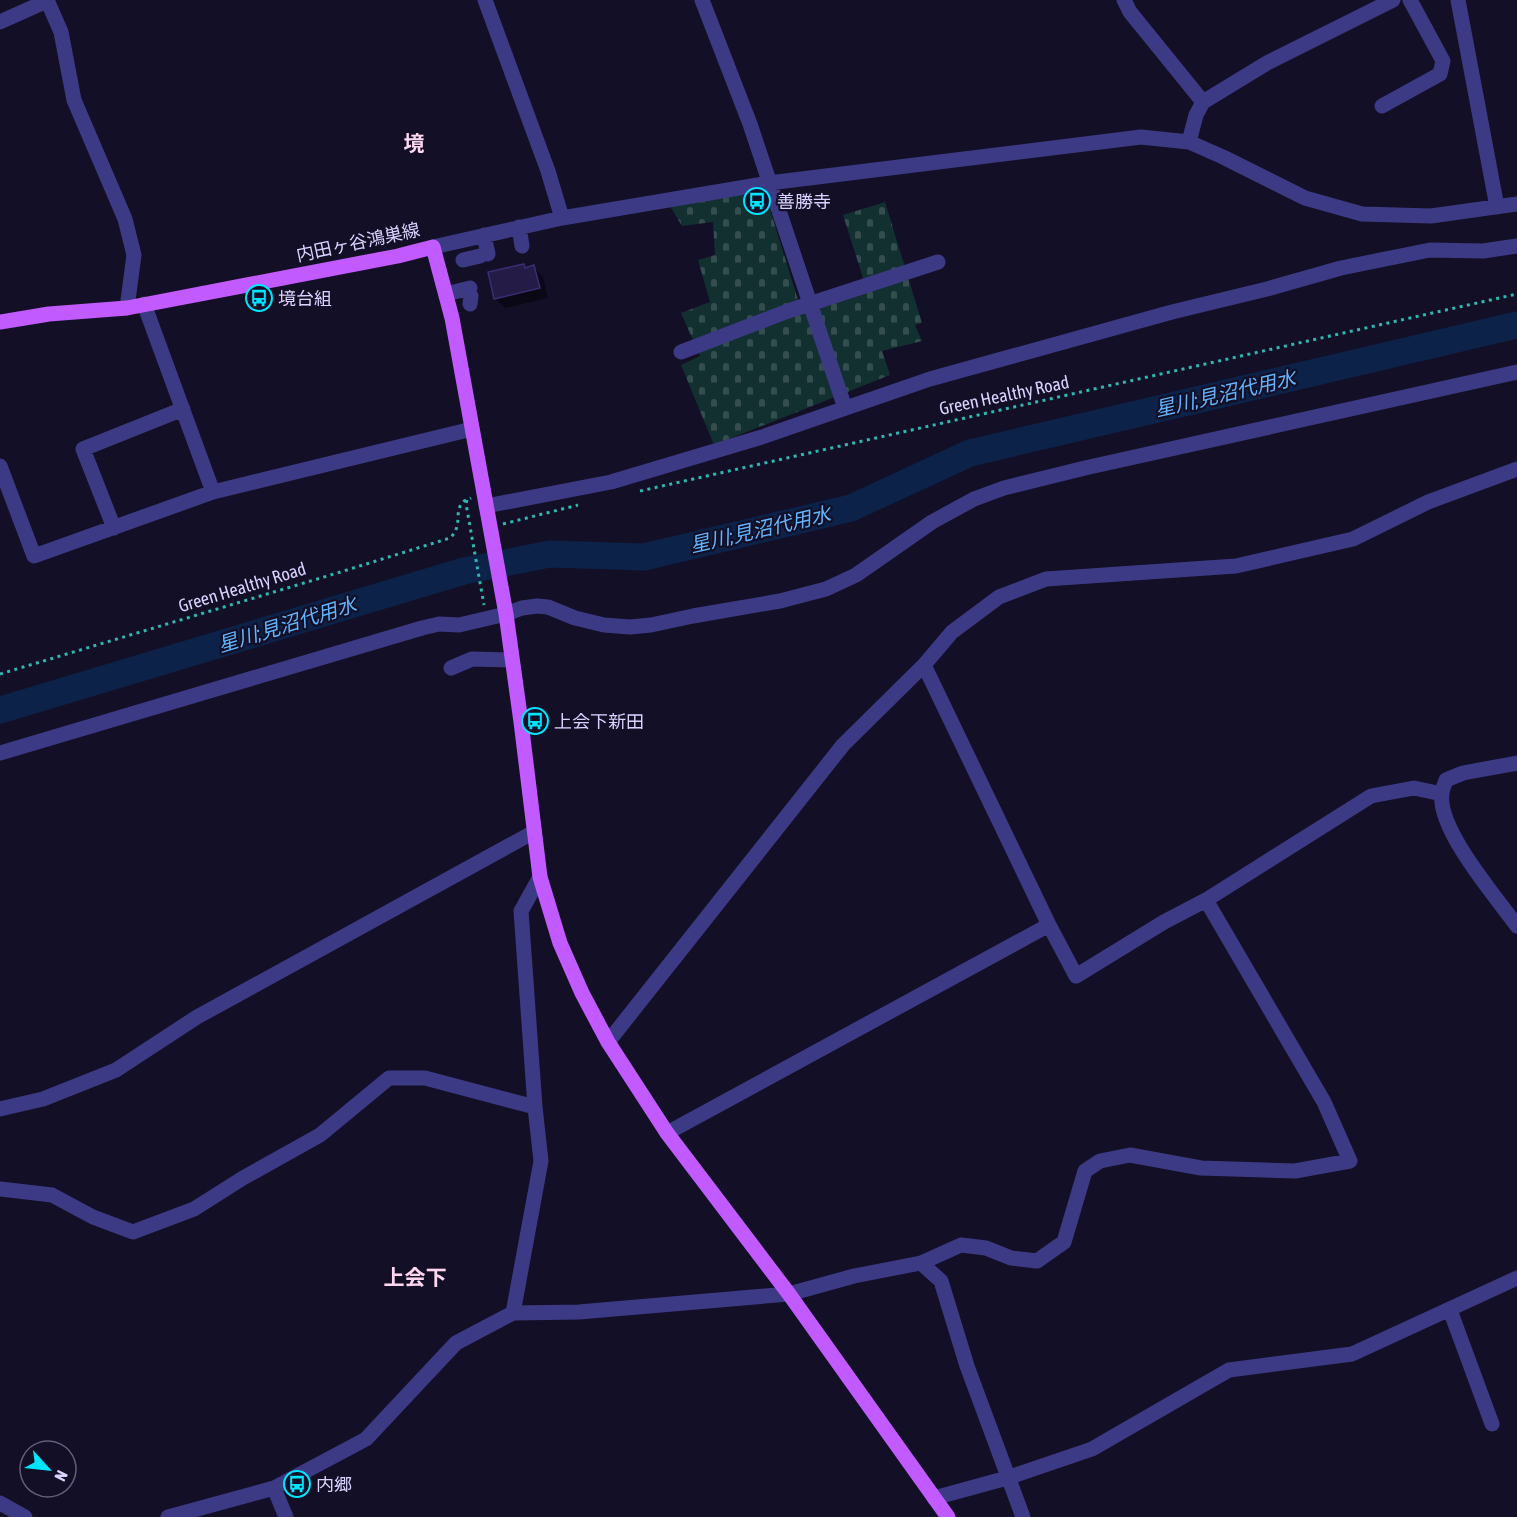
<svg xmlns="http://www.w3.org/2000/svg" width="1517" height="1517" font-family="'Asap Condensed','Noto Sans JP',sans-serif">
	<style>
		.cemetery { fill: url(#cemetery-stones) }
		.shadow { fill: #0007 }
		.lines { fill: none; stroke-linecap: round; stroke-linejoin: round }
		.river { stroke: #0c2248; stroke-width: 27 }
		.building { fill: #241b47; stroke: #3b2d73; stroke-width: 1.5 }
		.path { stroke: #2fb8b0; stroke-width: 3; stroke-dasharray: 3 4.5; stroke-linecap: butt }
		.minor { stroke: #3d3a85; stroke-width: 15 }
		.major { stroke: #c25bff; stroke-width: 15 }
		.labels { text-anchor: middle; dominant-baseline: central; stroke-width: 4.5; stroke-linejoin: round; paint-order: stroke }
		.poi-label { font-size: 18px; fill: #d9d4ff; stroke: #130f26; text-anchor: start }
		.street-label { font-size: 18px; fill: #d9d4ff; stroke: #130f26 }
		.water-label { font-size: 20px; font-style: italic; fill: #62b6ff; stroke: #130f26 }
		.quarter-label { font-size: 21px; font-weight: bold; fill: #ffd6f0; stroke: #130f26 }
	</style>
	<defs>
		<pattern id="cemetery-stones" width="16" height="16" patternUnits="userSpaceOnUse" patternTransform="scale(1.5)"><rect width="16" height="16" fill="#12302f"/><path d="M2 7V4a2 2 0 0 1 4 0v3zM10 15v-3a2 2 0 0 1 4 0v3z" fill="#344d4e"/></pattern>
	</defs>
	<rect width="100%" height="100%" fill="#130f26"/>
	<!-- cemetery -->
	<path class="cemetery" d="M743 195 746 210 769 206 799 303 864 281 843 215 885 202 922 323 915 325 922 341 882 351 890 375 714 445 681 365 700 356 681 313 710 302 698 260 715 255 713 222 682 226 670 206Z"/>
	<!-- shadow -->
	<path class="shadow" d="M523 266 526 269 534 267 543 277 548 298 505 308 496 299 490 274Z"/>
	<g class="lines">
		<!-- river -->
		<path class="river" d="M0 710 464 571 550 554 644 557 851 508 970 453 1517 325"/>
	</g>
	<!-- building -->
	<path class="building" d="M524 264 525 268 534 265 540 288 494 299 488 272Z"/>
	<g class="lines">
		<!-- path -->
		<path class="path" d="M640 491 1517 294
			M467 500 466 504 484 605
			M503 524 578 505
			M0 674 334 574 450 538C463 526 454 513 462 503 464 500 468 500 471 498"/>
		<!-- minor -->
		<path class="minor" d="M47 0 61 32 74 100 125 219 134 255 127 308
			M485 0 548 171 562 218
			M702 0 750 124 845 408
			M1124 0 1130 12 1203 102
			M1458 0 1497 207
			M0 22 47 1
			M1382 106 1440 74 1443 61 1410 0
			M1189 142 1196 115 1203 102 1267 63 1393 0
			M519 227 522 246
			M484 235 488 254
			M433 247 562 218 769 183 1141 137 1189 142 1223 157 1305 198 1362 214 1431 216 1517 204
			M463 260 480 256
			M446 294 470 288
			M144 304 213 492
			M470 304 471 296
			M681 352 788 311 938 262
			M0 466 34 556 213 492 472 429
			M486 506 611 482 762 437 930 379 1172 312 1267 289 1341 268 1430 250 1483 251 1517 246
			M114 528 83 449 183 409
			M924 665 1049 925 1076 976 1164 922 1206 900 1371 796 1414 788 1442 794
			M451 668 472 659 512 660
			M0 753 422 628 439 624 459 625 506 614 522 608 537 606 548 607 575 618 604 625 630 627 651 625 693 616 780 601 826 589 856 575 932 522 974 499 1004 488 1085 468 1517 372
			M1517 763 1463 773 1446 780C1445 784 1442 789 1442 794 1437 829 1496 897 1517 926
			M608 1042 843 745 924 665 952 632 999 597 1046 579 1236 566 1353 539 1428 502 1517 469
			M0 1109 43 1099 116 1070 197 1017 534 832
			M667 1133 1049 925
			M0 1189 52 1195 93 1217 133 1232 194 1209 243 1178 320 1135 389 1078H425L535 1107
			M921 1263 941 1281 967 1366 1023 1517
			M1450 1310 1492 1424
			M513 1313 541 1161 535 1107 521 911 540 877
			M274 1488 286 1517
			M934 1498 1007 1478 1092 1449 1229 1370 1352 1354 1517 1278
			M0 1503 25 1517
			M168 1517 274 1488 366 1439 456 1343 513 1313 579 1312 789 1294 854 1276 921 1263 961 1245 986 1248 1011 1258 1037 1261 1064 1242 1085 1171 1100 1161 1130 1155 1201 1168 1295 1171 1350 1161 1324 1102 1206 900"/>
		<!-- major -->
		<path class="major" d="M0 322 49 314 127 308 398 256 433 247 452 318 506 614 521 722 540 877 560 943 582 993 608 1042 667 1133 789 1294 948 1517"/>
	</g>
	<!-- icons -->
	<defs>
		<symbol id="bus-ring" viewBox="-11 -11 22 22"><circle r="9.5" fill="#130f26" stroke="#00e5ff" stroke-width="1.5"/><path d="M-5-6H5V4H4V6H2V4H-2V6H-4V4H-5ZM-3.5-4V0h7V-4ZM-3.5 1.2v1.5H-2V1.2ZM2 1.2v1.5H3.5V1.2Z" fill="#00e5ff"/></symbol>
	</defs>
	<g fill-rule="evenodd">
		<use href="#bus-ring" x="742" y="186" width="30" height="30"/>
		<use href="#bus-ring" x="244" y="283" width="30" height="30"/>
		<use href="#bus-ring" x="520" y="706" width="30" height="30"/>
		<use href="#bus-ring" x="282" y="1469" width="30" height="30"/>
	</g>
	<g class="labels">
		<!-- poi labels -->
		<g class="poi-label">
			<text x="777" y="201">善勝寺</text>
			<text x="278" y="298">境台組</text>
			<text x="554" y="721">上会下新田</text>
			<text x="316" y="1484">内郷</text>
		</g>
		<!-- street labels -->
		<g class="street-label">
			<text transform="translate(358 242) rotate(-12)">内田ヶ谷鴻巣線</text>
			<text transform="translate(1004 395) rotate(-12)">Green Healthy Road</text>
			<text transform="translate(242 587) rotate(-17)">Green Healthy Road</text>
		</g>
		<!-- water labels -->
		<g class="water-label">
			<text transform="translate(1225 393) rotate(-13)">星川;見沼代用水</text>
			<text transform="translate(760 529) rotate(-13)">星川;見沼代用水</text>
			<text transform="translate(287 624) rotate(-17)">星川;見沼代用水</text>
		</g>
		<!-- quarter labels -->
		<g class="quarter-label">
			<text x="414" y="143">境</text>
			<text x="415" y="1277">上会下</text>
		</g>
	</g>
	<!-- north arrow -->
	<g transform="translate(48 1469) rotate(117)"><circle r="28" fill="#130f26" stroke="#625e7d" stroke-width="1.5"/>
	<path d="M0-4.5L10 22L0 15L-10 22Z" fill="#00e5ff"/>
	<text y="-9" font-size="16" font-weight="bold" text-anchor="middle" fill="#d9d4ff">N</text>
	</g>
</svg>
